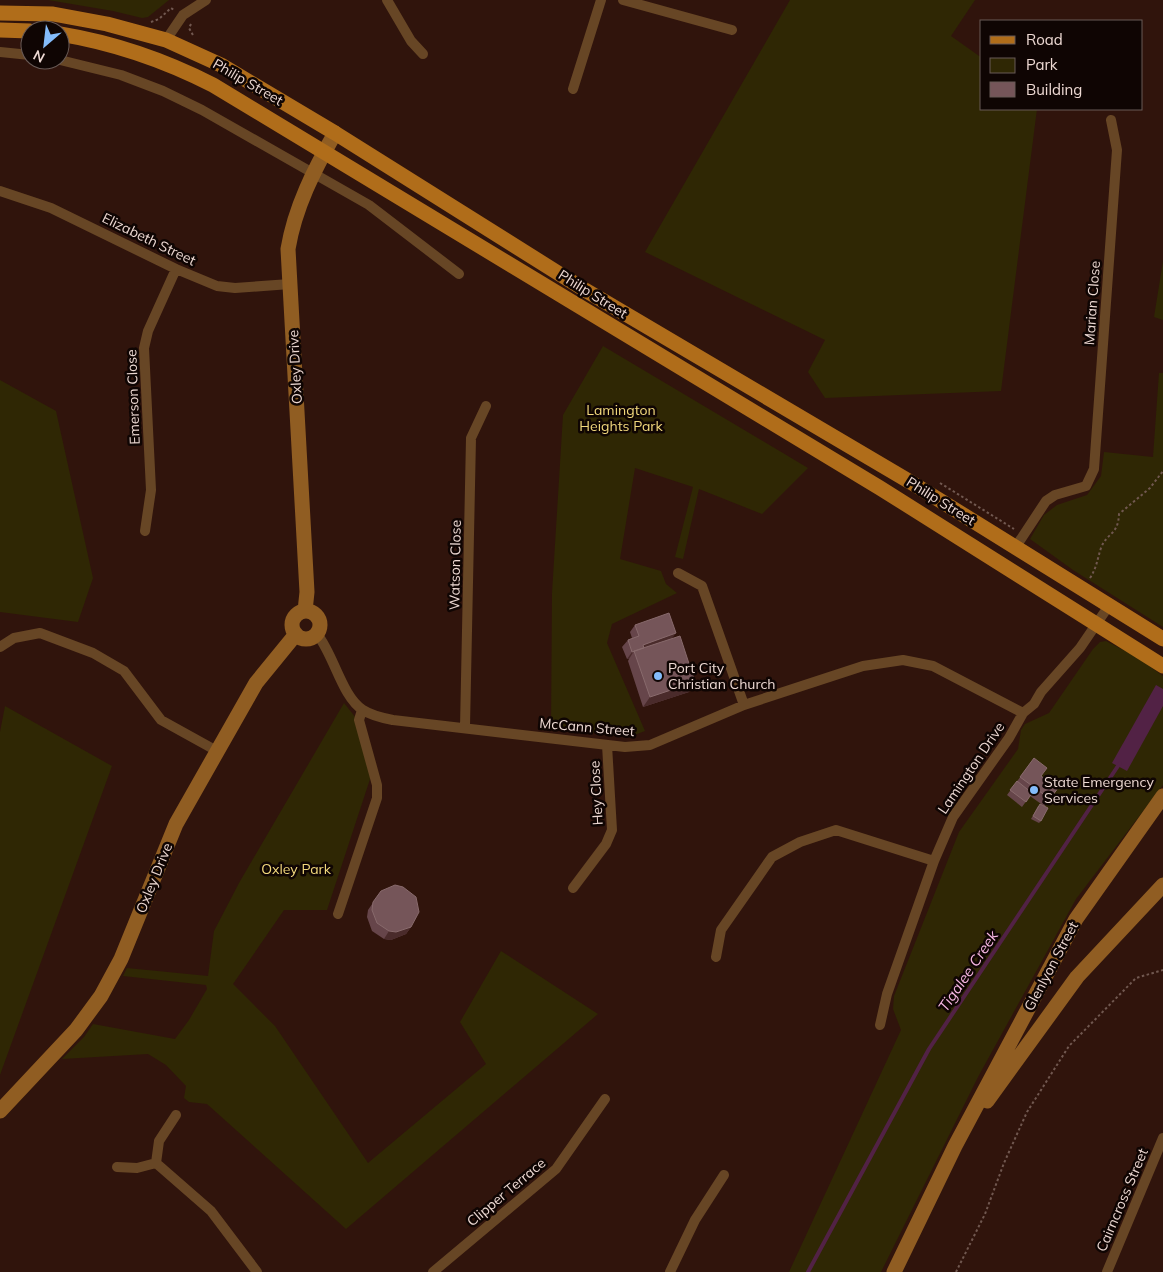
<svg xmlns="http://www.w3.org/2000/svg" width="1163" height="1272" font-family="Mulish,sans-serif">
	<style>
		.green { fill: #2f2704 }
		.water { fill: #522245 }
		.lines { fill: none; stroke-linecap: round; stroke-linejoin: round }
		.stream { stroke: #522245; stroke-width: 4 }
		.path { stroke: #715850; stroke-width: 2; stroke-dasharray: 2.5 2.5; stroke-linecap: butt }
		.street { stroke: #674625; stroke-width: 10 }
		.secondary { stroke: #905d22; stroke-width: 15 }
		.primary { stroke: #b06d1a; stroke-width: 15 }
		.wall { fill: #66454a }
		.shaded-wall { fill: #4a2b2b }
		.building { fill: #755559; stroke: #886a6c }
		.poi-dot { fill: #84bcfb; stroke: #0f0503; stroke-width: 2 }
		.labels { text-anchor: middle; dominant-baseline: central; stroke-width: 5; stroke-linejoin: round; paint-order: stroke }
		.street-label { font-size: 14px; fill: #edd9d3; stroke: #0f0503 }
		.park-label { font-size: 14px; fill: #f3d97d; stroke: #0f0503 }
		.poi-label { font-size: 14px; fill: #edd9d3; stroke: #0f0503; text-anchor: start }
		.water-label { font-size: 15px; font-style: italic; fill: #f6b6e2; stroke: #0f0503 }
	</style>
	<rect width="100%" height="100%" fill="#30140c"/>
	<!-- green -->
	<path class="green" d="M48 0H169L148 17 142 18 113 11Z
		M790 0H975L951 36 982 58V109H1037L1001 391 825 398 808 372 825 340 645 252Z
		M1163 261V320L1154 317Z
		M603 346 808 468 762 514 699 489 683 559 675 557 693 487 635 468 620 559 661 571 666 584 677 593 612 624 607 643 645 731 629 737 551 728 552 593 563 415Z
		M1159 373H1163V627L1073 570 1030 539 1044 515 1057 505 1087 495 1101 476 1104 452 1153 457Z
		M0 380 56 411 93 578 78 622 0 612Z
		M1106 641 1137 657 1163 676V785L1076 899 978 1077 881 1272H789L901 1030 893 1009 894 996 959 832 1018 749 1021 730 1025 724 1049 713 1093 649 1100 642Z
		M344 703 356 718 373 770 327 910H284L233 984 275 1026 368 1163 486 1064 460 1022 501 951 598 1014 346 1229 207 1104 189 1102 184 1098 186 1086 166 1065 148 1054 62 1059 84 1037 93 1024 175 1039 189 1020 207 989 206 985 123 976 127 968 208 976 214 931 239 883Z
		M5 706 112 766 0 1075V732Z"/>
	<!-- water -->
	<path class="water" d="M1156 685 1163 689V706L1127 771 1112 763Z"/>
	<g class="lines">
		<!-- stream -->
		<path class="stream" d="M808 1272 929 1049 1120 763"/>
		<!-- path -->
		<path class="path" d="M151 22 159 19 171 8 174 10
			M191 24 189 28 194 37
			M940 483 1014 529
			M1090 578C1097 567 1097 560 1101 548 1107 532 1118 536 1119 514L1150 488 1163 471
			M956 1272 985 1214 1004 1163 1027 1112 1069 1046 1136 978 1163 970"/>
		<!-- street -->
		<path class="street" d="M387 0 411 41 423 54
			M623 0 732 30
			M166 40 183 15 206 0
			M0 52 30 55
			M60 60 121 75 163 91 202 110 369 205 459 274
			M573 89 601 0
			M0 191 51 208 176 269 217 286 235 288 290 284
			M145 531 151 490 144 348 148 331 176 269
			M1015 548 1046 501 1055 495 1086 486 1094 469 1117 150 1111 120
			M678 573 702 586 744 705
			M317 634C334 655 342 697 363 710 372 716 383 718 393 720L625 747 650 745 744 705 863 666 903 660 933 666 1023 713
			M0 647 14 638 40 633 93 653 124 671 161 720 217 751
			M465 727 471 438 486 406
			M573 888 606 844 612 830 607 745
			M338 914 377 798V785L359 720 362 710
			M716 957 721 930 772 857 800 842 836 830 934 861
			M880 1025 887 994 934 861 953 817 1009 738 1023 713 1034 704 1041 692 1080 648 1108 607
			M156 1163 211 1211 257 1272
			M117 1167 137 1168 156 1163 159 1141 176 1115
			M433 1272 556 1169 605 1099
			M670 1272 695 1220 724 1175
			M1107 1272 1163 1138"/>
		<!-- secondary -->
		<path class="secondary" d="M305 611 307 592 288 249C295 207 314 170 335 133
			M292 625a14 14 0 1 1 28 0a14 14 0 1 1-28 0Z
			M987 1101 1077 977 1163 885
			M0 1111 76 1030 101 996 121 959 176 824 256 683 296 634
			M894 1272 955 1146 1076 919 1163 796"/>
		<!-- primary -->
		<path class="primary" d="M0 13 53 14 107 24 166 40 221 65 335 133 585 290 912 483 1163 639
			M0 30 30 31
			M60 34C115 43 164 60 213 85L880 488 1163 666"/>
	</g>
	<!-- wall -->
	<path class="wall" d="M635 625 672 639 689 692 643 707 628 661 629 659H627L622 647 628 640 632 638 630 632Z
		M1034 758 1041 776 1058 788 1044 807 1041 821 1039 823 1031 819 1038 806H1044L1030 796 1022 807 1007 795Z
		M381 891 411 927 406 934 391 940 384 939 372 931 367 917 368 910Z"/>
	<!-- shaded-wall -->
	<path class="shaded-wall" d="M676 633 671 640 634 651 643 645Z
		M634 651 629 659H627L632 652Z
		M695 682 689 692 643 707 650 697Z
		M411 927 406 934 391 940 384 939 389 931Z"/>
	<!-- building -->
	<path class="building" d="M669 613 676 633 643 645 644 648 632 652 628 640 639 636 635 625Z
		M680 636 695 682 650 697 634 651Z
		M1034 758 1047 768 1041 776 1058 788 1050 799 1020 777Z
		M1017 781 1032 793 1026 802 1010 790Z
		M1040 804 1048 808 1041 821 1033 816Z
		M395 885 403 887 416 897 419 912 411 927 396 932 389 931 377 923 372 910 373 902 381 891Z"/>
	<!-- markers -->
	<g class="poi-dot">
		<circle cx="658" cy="676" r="5"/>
		<circle cx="1034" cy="790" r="5"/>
	</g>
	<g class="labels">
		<!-- street labels -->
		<g class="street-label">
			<text transform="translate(248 82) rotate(30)">Philip Street</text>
			<text transform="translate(149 239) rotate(26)">Elizabeth Street</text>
			<text transform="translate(593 294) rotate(32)">Philip Street</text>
			<text transform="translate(1092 303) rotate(-86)">Marian Close</text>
			<text transform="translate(295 367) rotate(-93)">Oxley Drive</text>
			<text transform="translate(133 397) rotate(-92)">Emerson Close</text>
			<text transform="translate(941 501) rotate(32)">Philip Street</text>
			<text transform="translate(455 565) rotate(-89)">Watson Close</text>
			<text transform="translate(587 727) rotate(5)">McCann Street</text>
			<text transform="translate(971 768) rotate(-56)">Lamington Drive</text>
			<text transform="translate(596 793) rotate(-93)">Hey Close</text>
			<text transform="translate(154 878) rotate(-68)">Oxley Drive</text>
			<text transform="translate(1051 966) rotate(-62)">Glenlyon Street</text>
			<text transform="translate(506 1192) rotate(-40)">Clipper Terrace</text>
			<text transform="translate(1122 1200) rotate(-67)">Cairncross Street</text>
		</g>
		<!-- park labels -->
		<g class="park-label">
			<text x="621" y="410">Lamington<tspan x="621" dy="16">Heights Park</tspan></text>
			<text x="296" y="869">Oxley Park</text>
		</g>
		<!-- poi labels -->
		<g class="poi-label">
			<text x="668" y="668">Port City<tspan x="668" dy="16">Christian Church</tspan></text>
			<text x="1044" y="782">State Emergency<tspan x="1044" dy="16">Services</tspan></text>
		</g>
		<!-- water labels -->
		<g class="water-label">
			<text transform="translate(968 971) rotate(-56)">Tigalee Creek</text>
		</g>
	</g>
	<!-- legend -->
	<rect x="980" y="20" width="162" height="90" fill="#0f0503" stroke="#685a56"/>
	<rect x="990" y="36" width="25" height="8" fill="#b06d1a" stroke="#685a56"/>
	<text x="1026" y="45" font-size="15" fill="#edd9d3">Road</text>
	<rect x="990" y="58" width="25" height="15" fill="#2f2704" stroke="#685a56"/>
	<text x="1026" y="70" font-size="15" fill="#edd9d3">Park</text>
	<rect x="990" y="82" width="25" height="15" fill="#755559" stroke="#685a56"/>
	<text x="1026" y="95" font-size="15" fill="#edd9d3">Building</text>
	<!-- north arrow -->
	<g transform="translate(45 45) rotate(208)"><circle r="24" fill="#0f0503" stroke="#685a56"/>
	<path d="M0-4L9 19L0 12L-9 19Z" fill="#84bcfb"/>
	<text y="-8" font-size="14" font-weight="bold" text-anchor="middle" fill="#edd9d3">N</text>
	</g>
</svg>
